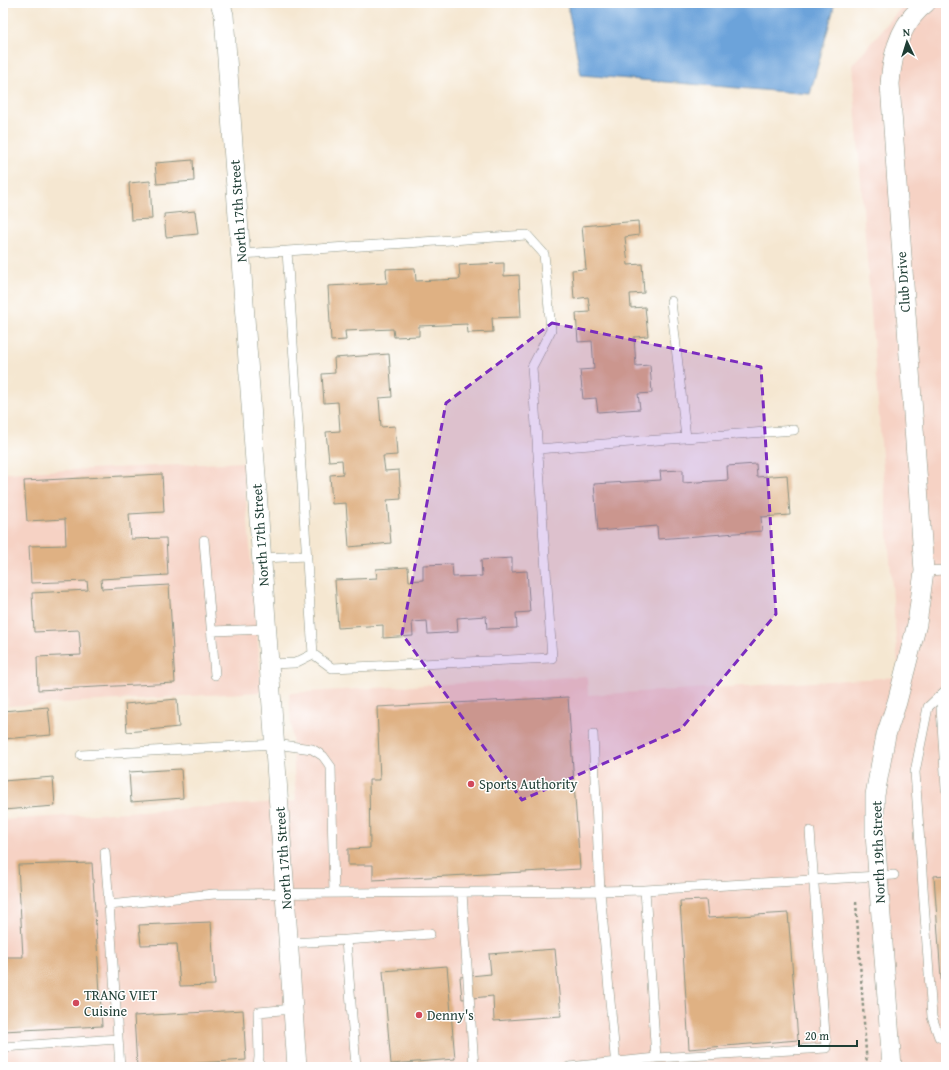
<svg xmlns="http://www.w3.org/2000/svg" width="949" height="1070" font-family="'Gentium Book Plus',serif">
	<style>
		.built { fill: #f6d2c4 }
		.water { fill: #6ca3da; stroke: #467087 }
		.building { fill: #dfb183 }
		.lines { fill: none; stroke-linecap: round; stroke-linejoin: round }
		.lane-casing { stroke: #8a9282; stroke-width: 10 }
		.street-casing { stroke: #8a9282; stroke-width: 20 }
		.path { stroke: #8a9282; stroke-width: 2.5; stroke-dasharray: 3 3; stroke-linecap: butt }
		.lane { stroke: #fff; stroke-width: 9 }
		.street { stroke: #fff; stroke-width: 19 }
		.marked { fill: #7b2cbf; fill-opacity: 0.2; stroke: #7b2cbf; stroke-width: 3; stroke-dasharray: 8 5; stroke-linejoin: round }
		.poi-dot { fill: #d1495b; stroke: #fff; stroke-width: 1.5 }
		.labels { text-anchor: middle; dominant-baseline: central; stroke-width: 3; stroke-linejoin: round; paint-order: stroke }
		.street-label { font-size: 14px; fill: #1f3d34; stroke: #fff }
		.poi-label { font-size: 14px; fill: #1f3d34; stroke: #fff; text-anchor: start }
	</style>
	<rect width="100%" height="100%" fill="#fff"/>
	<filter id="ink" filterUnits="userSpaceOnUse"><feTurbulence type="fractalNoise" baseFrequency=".025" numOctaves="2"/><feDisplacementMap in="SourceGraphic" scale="8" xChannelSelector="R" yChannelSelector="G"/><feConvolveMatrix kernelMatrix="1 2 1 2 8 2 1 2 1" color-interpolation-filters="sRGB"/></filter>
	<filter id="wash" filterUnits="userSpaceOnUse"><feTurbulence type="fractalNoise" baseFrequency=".012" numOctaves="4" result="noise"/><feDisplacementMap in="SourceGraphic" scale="16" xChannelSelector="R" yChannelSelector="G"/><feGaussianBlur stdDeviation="0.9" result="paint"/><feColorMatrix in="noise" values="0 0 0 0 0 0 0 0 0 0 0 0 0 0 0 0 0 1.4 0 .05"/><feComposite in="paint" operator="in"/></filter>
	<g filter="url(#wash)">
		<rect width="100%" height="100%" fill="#f5e7d1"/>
		<!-- built -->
		<path class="built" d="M905 3H946V1067H3V820L296 801 289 693 587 676 588 695 899 677 852 65Z
			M243 462 262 692 8 706 3 624V473Z"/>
		<!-- water -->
		<path class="water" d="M567 3H834L833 11 810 94 581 75Z"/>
		<g id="blocks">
			<!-- building -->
			<path class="building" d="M193 160 194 181 157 184 155 163Z
				M150 181 152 219 131 220 129 183Z
				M195 211 198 234 166 237 164 214Z
				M638 221 639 235 625 237 628 265 642 264 644 293 630 294 631 308 645 307 648 336 634 337 636 366 650 365 652 393 638 394 640 409 598 412 596 398 583 399 580 370 594 369 592 341 578 342 576 313 590 312 588 297 574 299 572 270 586 269 582 226Z
				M504 263V276L519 275 521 317 492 318 493 332 468 333 467 324 419 326V336L394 337 393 329 345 331 346 340 331 341 328 286 387 283 386 269 415 268 416 281 460 279 459 265Z
				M389 354 392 397 379 398 381 427 395 426 397 455 383 456 385 471 399 470 401 499 387 500 391 543 349 547 346 503 332 504 330 475 343 474 342 460 329 461 326 432 340 431 338 402 324 403 322 374 335 373 334 358Z
				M756 464 757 477 787 475 790 515 761 517 762 531 658 539 657 526 598 531 594 484 661 480 660 471 683 470V483L728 480 727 466Z
				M162 474 164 512 129 514 131 539 166 538 168 575 101 579 102 589 169 585 175 683 38 690 37 657 81 655 79 630 34 632 32 593 88 590 87 581 31 583 29 546 66 545 65 519 27 521 24 481Z
				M512 558V572L527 571 530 612 516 613 517 628 487 629 486 616 457 618 458 632 428 634 427 621 412 622 413 636 383 638V625L338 628 335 580 377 578 376 569 408 567 409 581 423 580V565L452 564 453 577 482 576 481 560Z
				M568 697 580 869 373 880V865H348V849L370 848 369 780H380L377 707Z
				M177 699 179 727 127 732 125 704Z
				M48 707 51 735 3 739V711Z
				M181 769 183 798 131 802 129 772Z
				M53 777 55 806 3 810V781Z
				M92 863 102 1026 3 1031V957H23L18 865Z
				M946 875V1006L943 1007 934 876Z
				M706 900 708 918 788 913 798 1040 689 1049 680 901Z
				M211 922 215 985 180 986 177 944 141 945 139 925Z
				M555 949 561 1016 494 1021 493 996 462 999 460 977 491 974 489 954Z
				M447 966 455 1059 391 1064 383 971Z
				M243 1010 246 1060 137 1067 134 1016Z"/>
		</g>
	</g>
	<g filter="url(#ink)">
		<use href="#blocks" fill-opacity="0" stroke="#8a9282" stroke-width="1"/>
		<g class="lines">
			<defs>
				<path id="lane" d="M527 235 544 254 551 330 532 367 552 658 332 668 313 654 287 251Z
					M241 254 287 251
					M671 301 686 438
					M537 449 794 430
					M204 540 215 675
					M262 558 307 556
					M924 571 946 570
					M212 631 267 629
					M269 664 295 663 313 654
					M946 690 928 707 915 772 932 1017 939 1037 946 1040
					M946 695 941 707 946 789
					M81 755 275 744 312 749 323 756 331 767 334 893
					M105 852 109 905
					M462 893 474 1067
					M346 940 430 934
					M289 943 346 940 356 1067
					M3 1047 118 1039
					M656 1058 826 1048 810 831
					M120 1067 109 905 214 894 600 891 593 734
					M258 1067 259 1057 258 1012 293 1009
					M569 1067 656 1058 645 890
					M616 1067 600 891 645 890 894 875"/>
				<path id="street" d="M220 3 224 15 297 1067
					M892 1067 875 834V795L886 735 897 702 917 624 924 571 890 84C892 53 901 22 926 3"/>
			</defs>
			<!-- lane casing -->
			<use href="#lane" class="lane-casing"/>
			<!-- street casing -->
			<use href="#street" class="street-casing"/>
			<!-- path -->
			<path class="path" d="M856 902 867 1067"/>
			<!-- lane -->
			<use href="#lane" class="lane"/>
			<!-- street -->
			<use href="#street" class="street"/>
		</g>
	</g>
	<!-- marked area -->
	<path class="marked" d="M552 323 761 367 776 614 681 729 522 800 402 634 446 403Z"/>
	<!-- markers -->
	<g class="poi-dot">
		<circle cx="471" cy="784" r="4"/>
		<circle cx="76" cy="1003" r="4"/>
		<circle cx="419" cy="1015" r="4"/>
	</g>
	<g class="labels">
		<!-- street labels -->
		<g class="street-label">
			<text transform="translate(238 211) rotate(-94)">North 17th Street</text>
			<text transform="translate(903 282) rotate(-94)">Club Drive</text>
			<text transform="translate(260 535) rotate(-94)">North 17th Street</text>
			<text transform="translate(878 852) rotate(-92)">North 19th Street</text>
			<text transform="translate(283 858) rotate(-94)">North 17th Street</text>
		</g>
		<!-- poi labels -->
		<g class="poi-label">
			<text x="479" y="784">Sports Authority</text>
			<text x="84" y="995">TRANG VIET<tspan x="84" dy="16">Cuisine</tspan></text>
			<text x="427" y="1015">Denny's</text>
		</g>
	</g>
	<!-- margin -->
	<rect width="949" height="1070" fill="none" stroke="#fff" stroke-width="16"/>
	<!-- north arrow -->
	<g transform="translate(907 42) rotate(356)" stroke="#ffffff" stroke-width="3" paint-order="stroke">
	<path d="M0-3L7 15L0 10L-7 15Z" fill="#1f3d34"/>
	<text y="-6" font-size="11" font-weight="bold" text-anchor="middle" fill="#1f3d34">N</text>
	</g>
	<!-- scale -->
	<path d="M799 1040v6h58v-6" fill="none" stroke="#1f3d34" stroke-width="2"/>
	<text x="805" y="1040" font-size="12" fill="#1f3d34" stroke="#ffffff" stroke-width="3" paint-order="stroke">20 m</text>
</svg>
